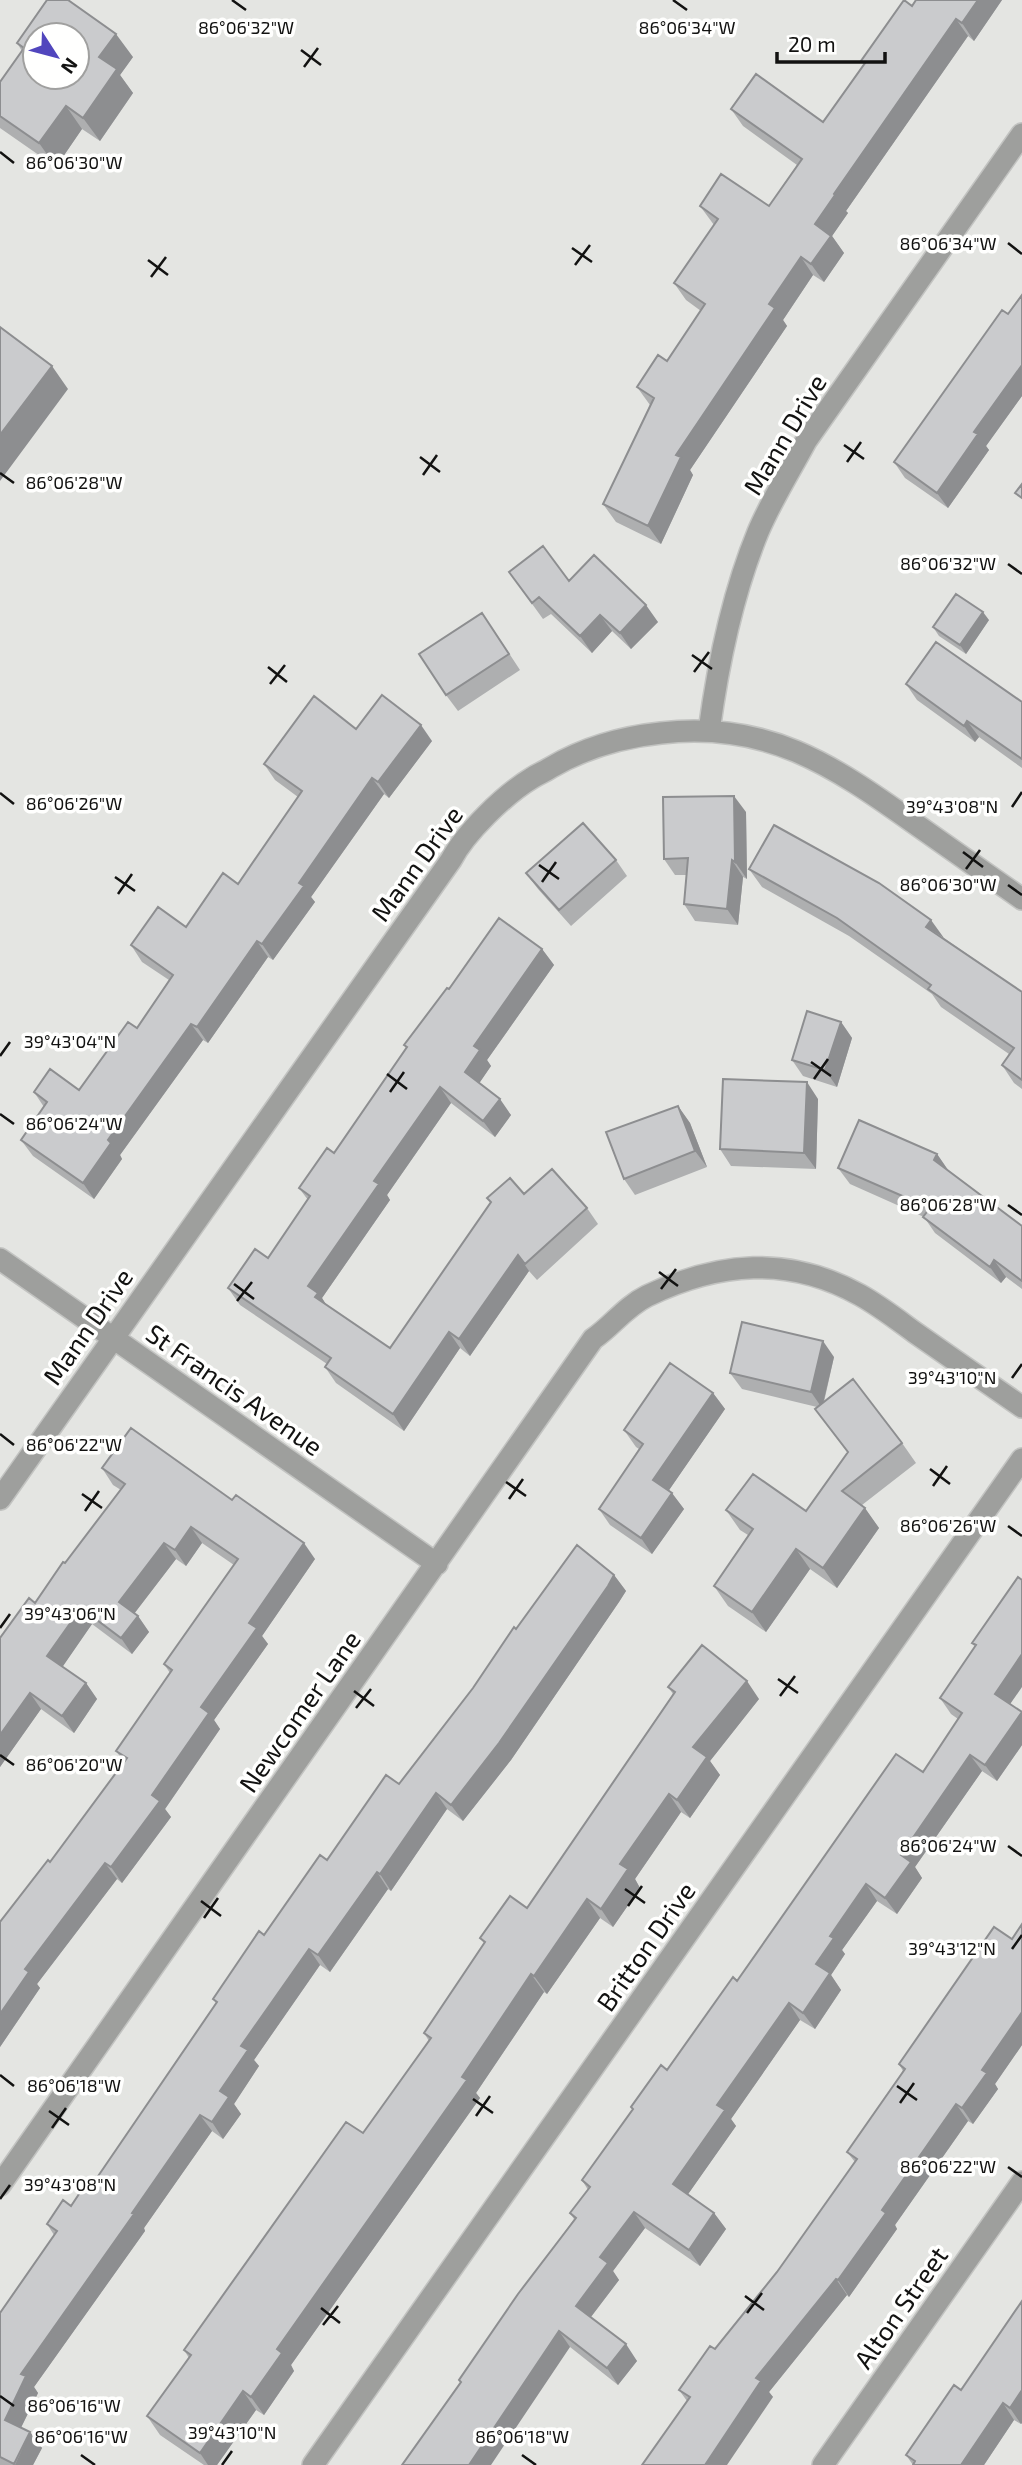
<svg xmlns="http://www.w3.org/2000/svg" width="1022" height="2465" font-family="'Exo 2',sans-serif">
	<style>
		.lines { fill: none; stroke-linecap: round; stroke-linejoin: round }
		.minor-casing { stroke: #c2c3c1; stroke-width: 24 }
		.minor { stroke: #9e9f9d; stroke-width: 21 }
		.wall { fill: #aeafb0 }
		.shaded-wall { fill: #8d8e90 }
		.building { fill: #cacbcd; stroke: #8d8e90; stroke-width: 2; fill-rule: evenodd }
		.ticks { fill: none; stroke: #121211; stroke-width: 2.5 }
		.labels { text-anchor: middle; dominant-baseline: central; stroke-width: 7; stroke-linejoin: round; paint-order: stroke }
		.street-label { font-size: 26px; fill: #121211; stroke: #fffffe }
		.ticks-label { font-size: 18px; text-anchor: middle; fill: #121211; stroke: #fffffe; stroke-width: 7; stroke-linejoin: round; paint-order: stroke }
	</style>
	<rect width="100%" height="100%" fill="#e4e5e2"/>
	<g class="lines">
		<defs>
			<path id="minor" d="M709 731C718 664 732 595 758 532 771 501 790 471 806 441L1022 134
				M0 1259 437 1564
				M0 1499 451 860C466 832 504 795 532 778 538 774 544 772 550 768 584 748 622 737 661 733 767 721 831 764 914 823 950 848 986 874 1022 899
				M0 2185 593 1339C612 1326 625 1307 647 1296 718 1262 788 1255 860 1295 880 1306 899 1321 917 1334 952 1358 987 1383 1022 1407
				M313 2465 1022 1459
				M823 2465 1022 2182"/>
		</defs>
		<!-- minor casing -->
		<use href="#minor" class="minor-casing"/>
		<!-- minor -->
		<use href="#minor" class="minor"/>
	</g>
	<!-- wall -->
	<path class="wall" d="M1002 0 974 41 968 36 846 211 848 213 832 236 844 253 824 282 813 275 783 320 787 326 690 470 693 475 661 544 616 522 603 504 650 405 637 387 667 361 701 311 686 300 674 283 714 225 700 206H769L797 165 743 126 731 109 823 122 864 65 861 61 912 6Z
		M17 43 133 57 120 75 133 93 100 141 82 129 56 167 0 128V82L22 51Z
		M1022 295V396L986 446 989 450 948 508 905 478 894 462 1008 314Z
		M509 572 569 581 658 622 631 649 612 631 592 653 551 614 543 619Z
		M989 620 966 654 939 636 933 627Z
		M493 629 520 670 458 711 446 695Z
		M906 684 1022 702V768L979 737 975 742 917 700Z
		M356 729 432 741 389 798 384 794 311 897 315 902 273 960 268 957 208 1043 203 1040 120 1155 122 1159 94 1199 33 1156 21 1140 44 1107 34 1092 79 1090 137 1028 169 980 142 962 131 945 186 927 238 884 298 797 275 780 264 764Z
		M746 812 747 879 743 877 738 925 695 921 684 904 687 875H675L664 859Z
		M616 860 627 876 571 926 538 889 526 873Z
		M749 869 944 938 1022 992V1089L1014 1083 1002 1065 1009 1054 941 1007 932 994 849 936 762 887Z
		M542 949 554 965 487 1060 491 1066 479 1083 511 1115 495 1137 451 1103 387 1195 390 1200 322 1298 326 1305 390 1348 491 1203 487 1198 524 1194 587 1208 598 1224 537 1280 529 1271 470 1356 460 1348 404 1431 336 1383 325 1367 327 1364 240 1305 228 1288 268 1258 308 1200 299 1188 334 1153 406 1048 404 1045Z
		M841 1022 852 1038 837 1087 803 1076 792 1060Z
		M818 1099 816 1169 731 1166 720 1149Z
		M678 1106 690 1123 707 1167 635 1195 624 1179Z
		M937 1154 948 1170 1022 1226V1289L1006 1277 1001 1283 935 1233 924 1217 850 1184 838 1168Z
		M834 1357 824 1402 902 1443 916 1463 862 1505 879 1528 837 1588 810 1569 766 1632 728 1606 714 1586 748 1535 740 1530 726 1510 806 1511 848 1453 815 1409 817 1407 742 1389 730 1373Z
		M713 1393 725 1409 669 1490 684 1509 652 1554 610 1525 599 1509 639 1449 636 1447 624 1430Z
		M102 1468 315 1559 262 1636 268 1644 214 1720 220 1729 165 1809 171 1817 122 1883 117 1879 37 1984 40 1988 0 2047V1922L50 1862 124 1762 116 1751 170 1673 164 1664 234 1565 202 1543 186 1566 176 1559 134 1614 138 1616 149 1632 132 1654 92 1624 62 1667 86 1683 97 1699 74 1733 41 1709 0 1767V1638L35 1603 121 1490 113 1485Z
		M614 1575 626 1591 619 1602 511 1760 463 1821 447 1809 391 1891 388 1889 330 1972 320 1965 254 2060 259 2066 234 2104 241 2114 223 2139 212 2131 144 2228 145 2231 34 2387 38 2393 21 2427 30 2432 42 2448 33 2465H0V2313L54 2235 47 2224 71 2206 92 2185 216 2003 213 1999 264 1935 327 1860 399 1784 473 1688 516 1629Z
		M1018 1577 1010 1705 1022 1713V1745L997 1781 982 1771 915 1867 922 1878 897 1914 877 1901 842 1950 845 1954 831 1975 841 1990 815 2029 800 2020 731 2119 736 2126 688 2194 714 2213 726 2229 700 2266 645 2228 613 2271 619 2280 591 2317 637 2361 618 2385 570 2347 461 2382 459 2380 574 2219 570 2213 588 2190 582 2180 633 2109 631 2107 667 2070 737 1981 923 1772 958 1719 951 1714 940 1698 975 1647 972 1643Z
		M668 1687 759 1699 710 1761 720 1775 690 1818 681 1812 635 1879 640 1888 613 1927 600 1918 547 1994 544 1992 476 2093 480 2098 291 2365 294 2371 264 2415 256 2410 217 2465H204L160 2435 147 2416 189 2358 184 2350 363 2133 429 2041 424 2033 484 1943 480 1938 527 1908 673 1694Z
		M1022 1924V2045L995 2084 998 2089 973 2124 968 2121 895 2225 897 2229 849 2297 847 2295 769 2392 773 2397 687 2401 679 2390 715 2349 777 2272 855 2162 847 2152 903 2071 899 2064 1012 1939Z
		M1022 2301V2423L1021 2424 1014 2420 984 2465H913L906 2455 961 2390Z"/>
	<!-- shaded-wall -->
	<path class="shaded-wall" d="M978 0H1002L974 41 962 23Z
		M956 19 968 36 846 211 848 213 832 236 844 253 824 282 811 264 815 224 834 194Z
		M116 34 133 57 120 75 133 93 100 141 83 118 99 57Z
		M66 106 82 129 56 167 39 143Z
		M801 257 813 275 783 320 787 326 690 470 693 475 661 544 648 526 676 455 769 304Z
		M1022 365V396L986 446 989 450 948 508 937 493 974 432Z
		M52 366 68 389 0 481V435Z
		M646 605 658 622 631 649 620 633Z
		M983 612 989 620 966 654 960 645Z
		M600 615 612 631 592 653 580 636Z
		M967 721 979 737 975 742 964 726Z
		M421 725 432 741 389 798 378 782Z
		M372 778 384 794 311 897 315 902 273 960 262 944 299 883Z
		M734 796 746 812 747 879 735 862Z
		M732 860 743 877 738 925 727 909Z
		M931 920 944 938 926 927Z
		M257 941 268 957 208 1043 197 1027Z
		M542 949 554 965 487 1060 491 1066 476 1088 465 1072 474 1046Z
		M841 1022 852 1038 837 1087 825 1070Z
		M191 1024 203 1040 120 1155 122 1159 94 1199 83 1183 108 1140Z
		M807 1082 818 1099 816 1169 804 1153Z
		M440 1087 451 1103 387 1195 390 1200 322 1298 329 1309 326 1313 308 1286 374 1181Z
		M500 1099 511 1115 495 1137 483 1121Z
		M678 1106 690 1123 707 1167 695 1151Z
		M937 1154 948 1170 934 1160Z
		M518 1255 529 1271 470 1356 459 1339Z
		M994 1260 1006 1277 1001 1283 990 1267Z
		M449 1332 460 1348 404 1431 393 1414Z
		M823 1341 834 1357 822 1408 811 1392Z
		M713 1393 725 1409 665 1496 653 1480Z
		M672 1493 684 1509 652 1554 641 1538Z
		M865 1508 879 1528 837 1588 823 1568Z
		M191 1527 202 1543 186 1566 175 1550Z
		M164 1543 176 1559 130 1619 119 1602Z
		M304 1543 315 1559 262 1636 268 1644 214 1720 220 1729 165 1809 171 1817 122 1883 111 1867 249 1623Z
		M796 1549 810 1569 766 1632 752 1612Z
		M614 1575 626 1591 619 1602 511 1760 463 1821 451 1805Z
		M81 1608 92 1624 59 1672 47 1656Z
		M138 1616 149 1632 132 1654 121 1638Z
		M1022 1654V1687L1006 1710 995 1694Z
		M747 1681 759 1699 710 1761 720 1775 690 1818 677 1800 693 1747Z
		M86 1683 97 1699 74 1733 62 1716Z
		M30 1693 41 1709 0 1767V1735Z
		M1022 1712V1745L997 1781 985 1765Z
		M970 1755 982 1771 915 1867 922 1878 897 1914 885 1898 901 1855Z
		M436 1793 447 1809 391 1891 380 1874Z
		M669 1794 681 1812 635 1879 640 1888 613 1927 601 1909 620 1864Z
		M105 1863 117 1879 37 1984 40 1988 0 2047V2014L25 1969Z
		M377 1872 388 1889 330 1972 318 1955Z
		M866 1884 877 1901 842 1950 845 1954 831 1975 841 1990 815 2029 803 2013 816 1964 830 1936Z
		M587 1899 600 1918 547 1994 534 1976Z
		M309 1949 320 1965 254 2060 259 2066 234 2104 241 2114 223 2139 212 2122 220 2091 241 2046Z
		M531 1974 544 1992 476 2093 480 2098 291 2365 294 2371 264 2415 251 2397 277 2349Z
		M789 2003 800 2020 731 2119 736 2126 684 2200 673 2184 717 2105Z
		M1022 2012V2045L995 2084 998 2089 973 2124 962 2108 982 2070Z
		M956 2104 968 2121 895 2225 897 2229 849 2297 838 2280 882 2210Z
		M200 2115 212 2131 144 2228 145 2231 34 2387 38 2393 17 2436 5 2420 21 2374Z
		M634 2212 645 2228 613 2271 619 2280 587 2322 576 2306 600 2257Z
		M714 2213 726 2229 700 2266 689 2250Z
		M836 2279 847 2295 769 2392 773 2397 727 2465H705L756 2378Z
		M559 2331 570 2347 491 2465H469Z
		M626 2344 637 2361 618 2385 607 2368Z
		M1022 2390V2423L1021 2424 1010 2408Z
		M243 2391 256 2410 217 2465H208L200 2453Z
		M1003 2403 1014 2420 984 2465H961Z
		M30 2432 42 2448 33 2465H15Z"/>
	<!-- building -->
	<path class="building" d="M47 0H68L116 34 99 57 117 69 83 118 66 106 39 143 0 116V82L24 48 17 43ZM35 35H77V77H35Z
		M904 0 912 6 916 0H978L962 23 956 19 834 194 835 195 815 224 831 236 811 264 801 257 769 304 775 308 676 455 681 457 648 526 603 504 654 398 637 387 658 355 667 361 705 304 674 283 718 219 700 206 721 174 769 206 802 159 731 109 756 74 823 122 865 63 861 61Z
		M1022 295V365L974 432 978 434 937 493 894 462 1002 310 1008 314Z
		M0 327 52 366 0 435Z
		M1022 484V498L1015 493Z
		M543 546 569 581 594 555 646 605 620 633 600 615 580 636 539 597 532 603 509 572Z
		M956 594 983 612 960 645 933 627Z
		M482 613 509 654 446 695 419 654Z
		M936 642 1022 702V759L967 721 964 726 906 684Z
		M382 695 421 725 378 782 372 778 299 883 304 886 262 944 257 941 197 1027 191 1024 108 1140 111 1143 83 1183 21 1140 47 1102 34 1092 50 1069 79 1090 128 1022 137 1028 173 975 131 945 158 907 186 927 223 873 238 884 302 791 264 764 314 696 356 729Z
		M734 796 735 862 732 860 727 909 684 904 688 858 664 859 663 797Z
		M583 823 616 860 559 910 526 873Z
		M774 825 879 883 931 920 926 927 1022 992V1080L1002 1065 1014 1048 928 989 931 985 837 918 749 869Z
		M499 918 542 949 474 1046 480 1050 465 1072 500 1099 483 1121 440 1087 374 1181 379 1184 308 1286 318 1293 315 1297 390 1348 491 1202 487 1198 510 1178 524 1194 552 1169 587 1208 525 1264 518 1255 459 1339 449 1332 393 1414 325 1367 331 1358 228 1288 255 1249 268 1258 310 1196 299 1188 327 1148 334 1153 407 1047 404 1045 447 988 449 989Z
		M807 1011 841 1022 825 1070 792 1060Z
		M723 1079 807 1082 804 1153 720 1149Z
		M678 1106 695 1151 624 1179 606 1132Z
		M859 1120 937 1154 934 1160 1022 1226V1281L994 1260 990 1267 923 1217 930 1208 838 1168Z
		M742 1322 823 1341 811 1392 730 1373Z
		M670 1363 713 1393 653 1480 672 1493 641 1538 599 1509 643 1444 624 1430Z
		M853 1379 902 1443 842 1491 865 1508 823 1568 796 1549 752 1612 714 1586 753 1529 726 1510 753 1474 806 1511 848 1452 815 1409Z
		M131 1428 232 1500 236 1495 304 1543 249 1623 257 1628 201 1707 209 1713 152 1795 160 1801 111 1867 105 1863 25 1969 29 1972 0 2014V1922L48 1860 50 1862 127 1758 116 1751 172 1670 164 1664 238 1559 191 1527 175 1550 164 1543 119 1602 138 1616 121 1638 81 1608 47 1656 86 1683 62 1716 30 1693 0 1735V1638L29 1598 35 1603 63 1562 65 1563 125 1484 102 1468Z
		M577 1545 614 1575 608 1586 499 1743 451 1805 436 1793 380 1874 377 1872 318 1955 309 1949 241 2046 248 2050 220 2091 229 2097 212 2122 200 2115 132 2213 134 2214 21 2374 26 2376 5 2420 30 2432 14 2464 0 2457V2313L57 2231 47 2224 63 2200 71 2206 87 2182 92 2185 217 2002 213 1999 259 1931 264 1935 320 1855 327 1860 386 1775 399 1784 473 1688 514 1627 516 1629Z
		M1018 1577 1022 1580V1654L995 1694 1022 1712 985 1765 970 1755 901 1855 911 1862 885 1898 866 1884 830 1936 834 1938 816 1964 830 1973 803 2013 789 2003 717 2105 725 2110 673 2184 714 2213 689 2250 634 2212 600 2257 608 2263 576 2306 626 2344 607 2368 559 2331 469 2465H402L461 2382 459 2380 518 2294 576 2218 570 2213 590 2187 582 2180 633 2109 631 2107 661 2065 667 2070 733 1977 737 1981 896 1754 923 1772 962 1713 940 1698 976 1645 972 1643Z
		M702 1645 747 1681 693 1747 707 1757 677 1800 669 1794 620 1864 628 1869 601 1909 587 1899 534 1976 531 1974 462 2077 467 2080 277 2349 282 2353 251 2397 243 2391 200 2453 147 2416 191 2355 184 2350 346 2122 363 2133 431 2038 424 2033 485 1942 480 1938 510 1896 527 1908 675 1692 668 1687Z
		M1022 1924V2012L982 2070 987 2073 962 2108 956 2104 882 2210 886 2213 838 2280 836 2279 756 2378 761 2381 705 2465H642L690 2397 679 2390 710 2346 715 2349 777 2272 857 2159 847 2152 905 2069 899 2064 994 1927 1012 1939Z
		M1022 2301V2390L1010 2408 1003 2403 961 2465H913L915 2461 906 2455 954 2385 961 2390Z"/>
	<!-- ticks -->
	<path class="ticks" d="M232 0 246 10M673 0 687 10M301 50 321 65M304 67 318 48M0 152 14 163M1008 243 1022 254M572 248 592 262M148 260 168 275M575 265 590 245M151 277 166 257M844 445 864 459M420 457 440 472M847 462 861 442M0 473 14 483M423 475 437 455M1008 564 1022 574M692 655 712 669M268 667 287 682M694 672 709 652M270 684 285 665M0 793 14 804M1012 807 1022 792M963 852 983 867M539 865 559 879M966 869 980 850M115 877 135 891M542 882 556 862M1008 885 1022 895M118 894 132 874M0 1056 10 1042M811 1062 831 1076M387 1074 407 1089M814 1079 828 1059M390 1092 404 1072M0 1114 14 1124M1008 1205 1022 1215M659 1272 678 1286M234 1284 254 1299M661 1289 676 1269M237 1301 252 1282M1012 1378 1022 1364M0 1434 14 1445M930 1469 950 1484M506 1482 526 1496M933 1486 947 1466M82 1494 102 1508M509 1499 523 1479M85 1511 99 1491M1008 1526 1022 1536M0 1628 10 1614M778 1679 798 1693M354 1691 374 1706M780 1696 795 1676M356 1708 371 1689M0 1755 14 1765M1008 1846 1022 1856M625 1889 645 1903M201 1901 221 1916M628 1906 642 1886M204 1918 218 1898M1012 1949 1022 1935M0 2075 14 2086M897 2086 917 2100M473 2099 493 2113M900 2103 914 2083M49 2111 69 2125M476 2116 490 2096M52 2128 66 2108M1008 2167 1022 2177M0 2199 10 2185M745 2296 764 2310M321 2308 340 2323M747 2313 762 2293M323 2325 338 2306M0 2396 14 2406M81 2455 95 2465M522 2455 536 2465M222 2465 232 2451"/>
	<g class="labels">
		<!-- street labels -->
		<g class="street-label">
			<text transform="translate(784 434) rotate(-59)">Mann Drive</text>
			<text transform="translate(416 863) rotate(-54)">Mann Drive</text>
			<text transform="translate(87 1326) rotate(-55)">Mann Drive</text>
			<text transform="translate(235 1389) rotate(35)">St Francis Avenue</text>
			<text transform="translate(299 1711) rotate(-55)">Newcomer Lane</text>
			<text transform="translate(645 1946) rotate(-55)">Britton Drive</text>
			<text transform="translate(900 2307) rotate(-55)">Alton Street</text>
		</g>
	</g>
	<g class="ticks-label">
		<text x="246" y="34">86°06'32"W</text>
		<text x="687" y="34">86°06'34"W</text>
		<text x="74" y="169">86°06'30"W</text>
		<text x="948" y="250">86°06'34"W</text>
		<text x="74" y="489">86°06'28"W</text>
		<text x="948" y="570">86°06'32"W</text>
		<text x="74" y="810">86°06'26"W</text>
		<text x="952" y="813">39°43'08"N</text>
		<text x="948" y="891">86°06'30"W</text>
		<text x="70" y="1048">39°43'04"N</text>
		<text x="74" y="1130">86°06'24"W</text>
		<text x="948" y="1211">86°06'28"W</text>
		<text x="952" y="1384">39°43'10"N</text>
		<text x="74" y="1451">86°06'22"W</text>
		<text x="948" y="1532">86°06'26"W</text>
		<text x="70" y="1620">39°43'06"N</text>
		<text x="74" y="1771">86°06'20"W</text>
		<text x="948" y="1852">86°06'24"W</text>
		<text x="952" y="1955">39°43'12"N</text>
		<text x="74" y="2092">86°06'18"W</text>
		<text x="948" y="2173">86°06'22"W</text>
		<text x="70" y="2191">39°43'08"N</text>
		<text x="74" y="2412">86°06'16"W</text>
		<text x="232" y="2439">39°43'10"N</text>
		<text x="81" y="2443">86°06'16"W</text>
		<text x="522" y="2443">86°06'18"W</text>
	</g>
	<!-- north arrow -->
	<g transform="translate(56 56) rotate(126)"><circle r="33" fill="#fffffe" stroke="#a0a09f" stroke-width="2"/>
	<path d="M0-5L12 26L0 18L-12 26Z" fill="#5146bd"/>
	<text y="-10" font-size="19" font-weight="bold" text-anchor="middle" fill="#121211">N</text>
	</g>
	<!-- scale -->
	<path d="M777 52v10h108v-10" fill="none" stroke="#121211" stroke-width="3.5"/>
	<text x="788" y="52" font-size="21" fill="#121211" stroke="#fffffe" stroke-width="5" paint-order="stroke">20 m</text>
</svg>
